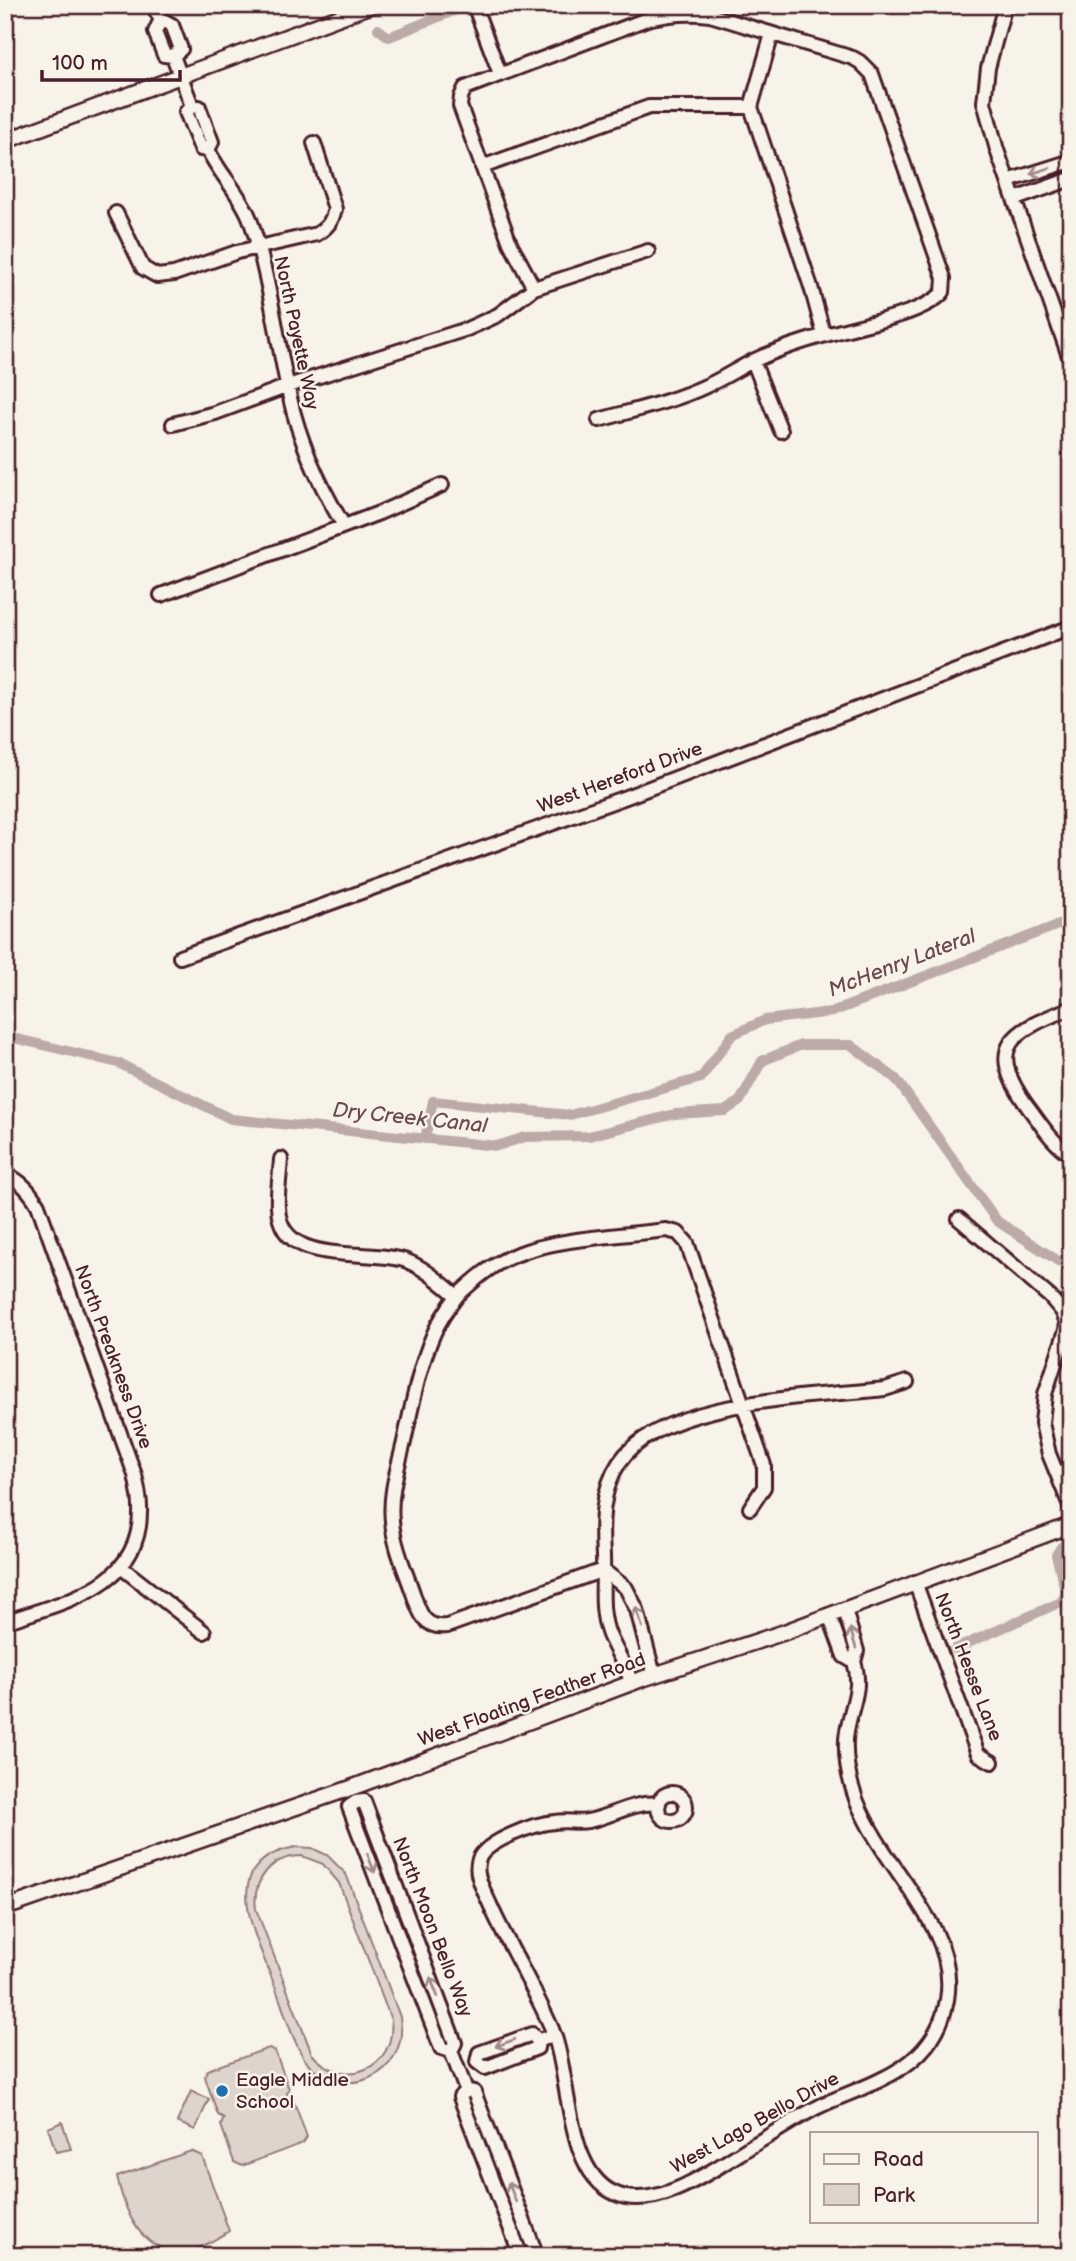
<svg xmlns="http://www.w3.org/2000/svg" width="1076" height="2261" font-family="'Balsamiq Sans',sans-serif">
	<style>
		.green { fill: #ded4cc; stroke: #947a7c; stroke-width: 2; fill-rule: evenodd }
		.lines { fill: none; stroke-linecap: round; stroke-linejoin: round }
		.canal { stroke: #bcaaa7; stroke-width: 10 }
		.minor-casing { stroke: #4a1f2b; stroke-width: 18 }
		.major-casing { stroke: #4a1f2b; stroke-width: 19 }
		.minor { stroke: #f7f3e8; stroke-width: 12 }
		.major { stroke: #f7f3e8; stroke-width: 14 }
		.oneway { stroke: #a0898a }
		.poi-dot { fill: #1f6fb2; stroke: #f7f3e8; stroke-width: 2.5 }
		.labels { text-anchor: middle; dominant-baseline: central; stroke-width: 5; stroke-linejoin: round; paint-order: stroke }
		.street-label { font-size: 19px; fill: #4a1f2b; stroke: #f7f3e8 }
		.poi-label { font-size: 19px; fill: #4a1f2b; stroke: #f7f3e8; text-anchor: start }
		.water-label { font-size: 21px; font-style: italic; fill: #6c4950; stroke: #f7f3e8 }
	</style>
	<rect width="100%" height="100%" fill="#f7f3e8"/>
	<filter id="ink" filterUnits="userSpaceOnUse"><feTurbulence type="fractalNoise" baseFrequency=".0143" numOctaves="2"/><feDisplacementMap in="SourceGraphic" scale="14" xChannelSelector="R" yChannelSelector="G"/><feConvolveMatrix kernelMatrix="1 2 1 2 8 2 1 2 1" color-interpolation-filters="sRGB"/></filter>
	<g filter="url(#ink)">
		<!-- green -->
		<path class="green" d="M296 1847 312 1848 327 1855 346 1874 400 2017C411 2075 342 2106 305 2060 291 2038 284 2009 274 1984 256 1936 214 1861 296 1847ZM302 1856 323 1864 339 1883 391 2020C397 2069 343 2091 312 2054L256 1909C252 1879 272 1856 302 1856Z
			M269 2048 275 2051 289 2089 286 2096 293 2099 307 2137 303 2143 242 2166 234 2162 221 2125 224 2118 218 2115 205 2077 207 2070Z
			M191 2091 209 2099 195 2130 177 2122Z
			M62 2122 71 2149 56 2152 48 2128Z
			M191 2151 202 2156 229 2231C219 2237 207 2245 195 2249 144 2261 126 2216 117 2177Z"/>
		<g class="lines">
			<!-- canal -->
			<path class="canal" d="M378 29 389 37 468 5
				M5 1036 118 1063 231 1119 497 1146 525 1137 589 1136 675 1114 725 1111 740 1101 762 1061 801 1045H851L896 1079 997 1221 1069 1268 1071 1271
				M425 1139 433 1101 570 1115 701 1078 732 1035 765 1020 832 1012 1071 920
				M955 1649 1061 1602 1066 1594 1056 1555 1061 1547 1071 1541"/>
			<defs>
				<path id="minor" d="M152 5 161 19 172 25 181 49 173 56 164 55 155 32 161 19
					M474 5 500 74
					M1005 5 988 68 984 102 997 150 1071 362
					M772 34 751 107 811 287 824 335
					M173 56 192 106 199 107 212 142 208 150 201 149 186 112 192 106
					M208 150C220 175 240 193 250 219 269 273 277 341 290 398 300 443 320 486 344 526
					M482 167 649 107H751
					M1008 181 1071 161
					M1015 199 1071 179
					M116 213 143 268 157 276 174 274 237 252 317 234C328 227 332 221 335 209L314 143
					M534 288 510 243 460 106 461 97 465 88 647 19C669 14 688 12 710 15L853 58 860 62 872 74 944 278 943 292C928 310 883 320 860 326 824 335 787 345 753 361 737 369 722 379 706 386 672 402 634 410 599 420
					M753 361 781 431
					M173 424 215 413 288 386 467 329 498 315 534 288 648 251
					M161 595 379 513 442 485
					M180 957 626 797 1071 627
					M1071 1008C1013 1031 983 1045 1028 1107 1041 1124 1052 1143 1071 1155
					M281 1159C280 1175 277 1192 278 1207 280 1268 364 1248 404 1260 424 1267 440 1282 457 1296 474 1280 492 1264 515 1255 557 1238 620 1236 666 1230L678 1233 687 1243 764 1465V1487L750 1508
					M5 1174C21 1181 29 1190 38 1205L135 1475C137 1485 140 1496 140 1507 143 1587 65 1601 5 1622
					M959 1219 1050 1297 1062 1311 1067 1322 1066 1330 1045 1394 1042 1423 1049 1454 1071 1508
					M457 1296C448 1308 440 1319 434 1333 419 1367 412 1406 404 1442 398 1468 389 1494 392 1521 394 1546 405 1570 413 1593 419 1612 424 1629 447 1626L603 1570
					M121 1567 204 1632
					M603 1570 626 1588 637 1610 654 1675
					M915 1582 978 1754 992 1762
					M829 1615 844 1656 854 1662 857 1651 845 1610
					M632 1683C626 1667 616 1651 609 1635 599 1609 604 1583 603 1556 601 1525 601 1490 619 1463 661 1399 815 1397 885 1389L907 1382
					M658 1807a14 14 0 1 1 28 0a14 14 0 1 1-28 0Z
					M356 1802 349 1807 441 2048 451 2051
					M356 1802 364 1801 455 2043 451 2051
					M659 1804C633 1801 613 1816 588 1821 577 1823 566 1820 555 1822 536 1823 486 1841 479 1859 477 1865 477 1872 479 1878 482 1889 488 1899 492 1909 511 1950 534 1988 552 2029 571 2074 564 2170 614 2193 658 2214 719 2165 755 2144 776 2132 796 2118 818 2107 840 2096 864 2089 886 2077 944 2048 964 1990 935 1931 912 1885 875 1848 856 1799 849 1780 845 1760 846 1740 847 1713 864 1691 854 1662
					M451 2051 466 2090
					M477 2062 485 2068 537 2048 538 2041 554 2034
					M477 2062 479 2053 532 2034 538 2041
					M466 2090 474 2092 537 2256
					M466 2090 460 2097 521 2256"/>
				<path id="major" d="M5 141 372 5
					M5 1908 351 1788 642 1679 782 1633 1071 1525"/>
			</defs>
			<!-- minor casing -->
			<use href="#minor" class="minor-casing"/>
			<!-- major casing -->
			<use href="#major" class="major-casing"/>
			<!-- minor -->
			<use href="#minor" class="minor"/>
			<!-- major -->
			<use href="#major" class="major"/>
		</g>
		<!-- one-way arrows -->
		<defs><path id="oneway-shaft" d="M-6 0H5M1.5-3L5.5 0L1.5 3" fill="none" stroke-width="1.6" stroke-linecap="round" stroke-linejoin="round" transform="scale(1.75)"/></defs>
		<g class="oneway">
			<use href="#oneway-shaft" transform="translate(1040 171) rotate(162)"/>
			<use href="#oneway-shaft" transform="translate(639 1617) rotate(-109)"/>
			<use href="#oneway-shaft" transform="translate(853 1638) rotate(-106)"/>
			<use href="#oneway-shaft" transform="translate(371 1863) rotate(69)"/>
			<use href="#oneway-shaft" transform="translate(434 1987) rotate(-111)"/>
			<use href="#oneway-shaft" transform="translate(505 2043) rotate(160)"/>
			<use href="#oneway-shaft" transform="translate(512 2192) rotate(-111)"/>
		</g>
	</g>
	<!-- markers -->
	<circle class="poi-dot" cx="222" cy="2091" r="7"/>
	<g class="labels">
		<!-- street labels -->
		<g class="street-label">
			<text transform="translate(296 333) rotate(78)">North Payette Way</text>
			<text transform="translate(620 778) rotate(-20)">West Hereford Drive</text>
			<text transform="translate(113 1357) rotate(70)">North Preakness Drive</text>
			<text transform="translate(968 1667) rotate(69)">North Hesse Lane</text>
			<text transform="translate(532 1700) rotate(-20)">West Floating Feather Road</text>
			<text transform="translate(432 1927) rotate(69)">North Moon Bello Way</text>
			<text transform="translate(755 2123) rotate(-29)">West Lago Bello Drive</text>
		</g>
		<!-- poi labels -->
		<g class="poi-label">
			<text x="236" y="2080">Eagle Middle<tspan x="236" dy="22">School</tspan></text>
		</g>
		<!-- water labels -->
		<g class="water-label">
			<text transform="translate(902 963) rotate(-21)">McHenry Lateral</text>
			<text transform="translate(410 1118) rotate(6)">Dry Creek Canal</text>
		</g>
	</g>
	<!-- margin -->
	<rect width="1076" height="2261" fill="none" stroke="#f7f3e8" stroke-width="28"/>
	<rect x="14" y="14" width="1048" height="2233" fill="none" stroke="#4a1f2b" stroke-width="2.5" filter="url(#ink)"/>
	<!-- legend -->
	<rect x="810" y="2132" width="228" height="91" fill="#f7f3e8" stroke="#b29e9c" stroke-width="2"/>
	<rect x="824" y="2154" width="35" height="10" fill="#f7f3e8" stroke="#b29e9c" stroke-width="2"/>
	<text x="873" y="2166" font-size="21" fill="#4a1f2b">Road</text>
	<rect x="824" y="2184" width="35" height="21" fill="#ded4cc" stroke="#b29e9c" stroke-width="2"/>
	<text x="873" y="2202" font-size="21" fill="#4a1f2b">Park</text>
	<!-- scale -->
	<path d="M42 70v10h138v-10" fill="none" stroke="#4a1f2b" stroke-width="3.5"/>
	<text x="52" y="70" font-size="21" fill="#4a1f2b" stroke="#f7f3e8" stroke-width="5" paint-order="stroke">100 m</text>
</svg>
